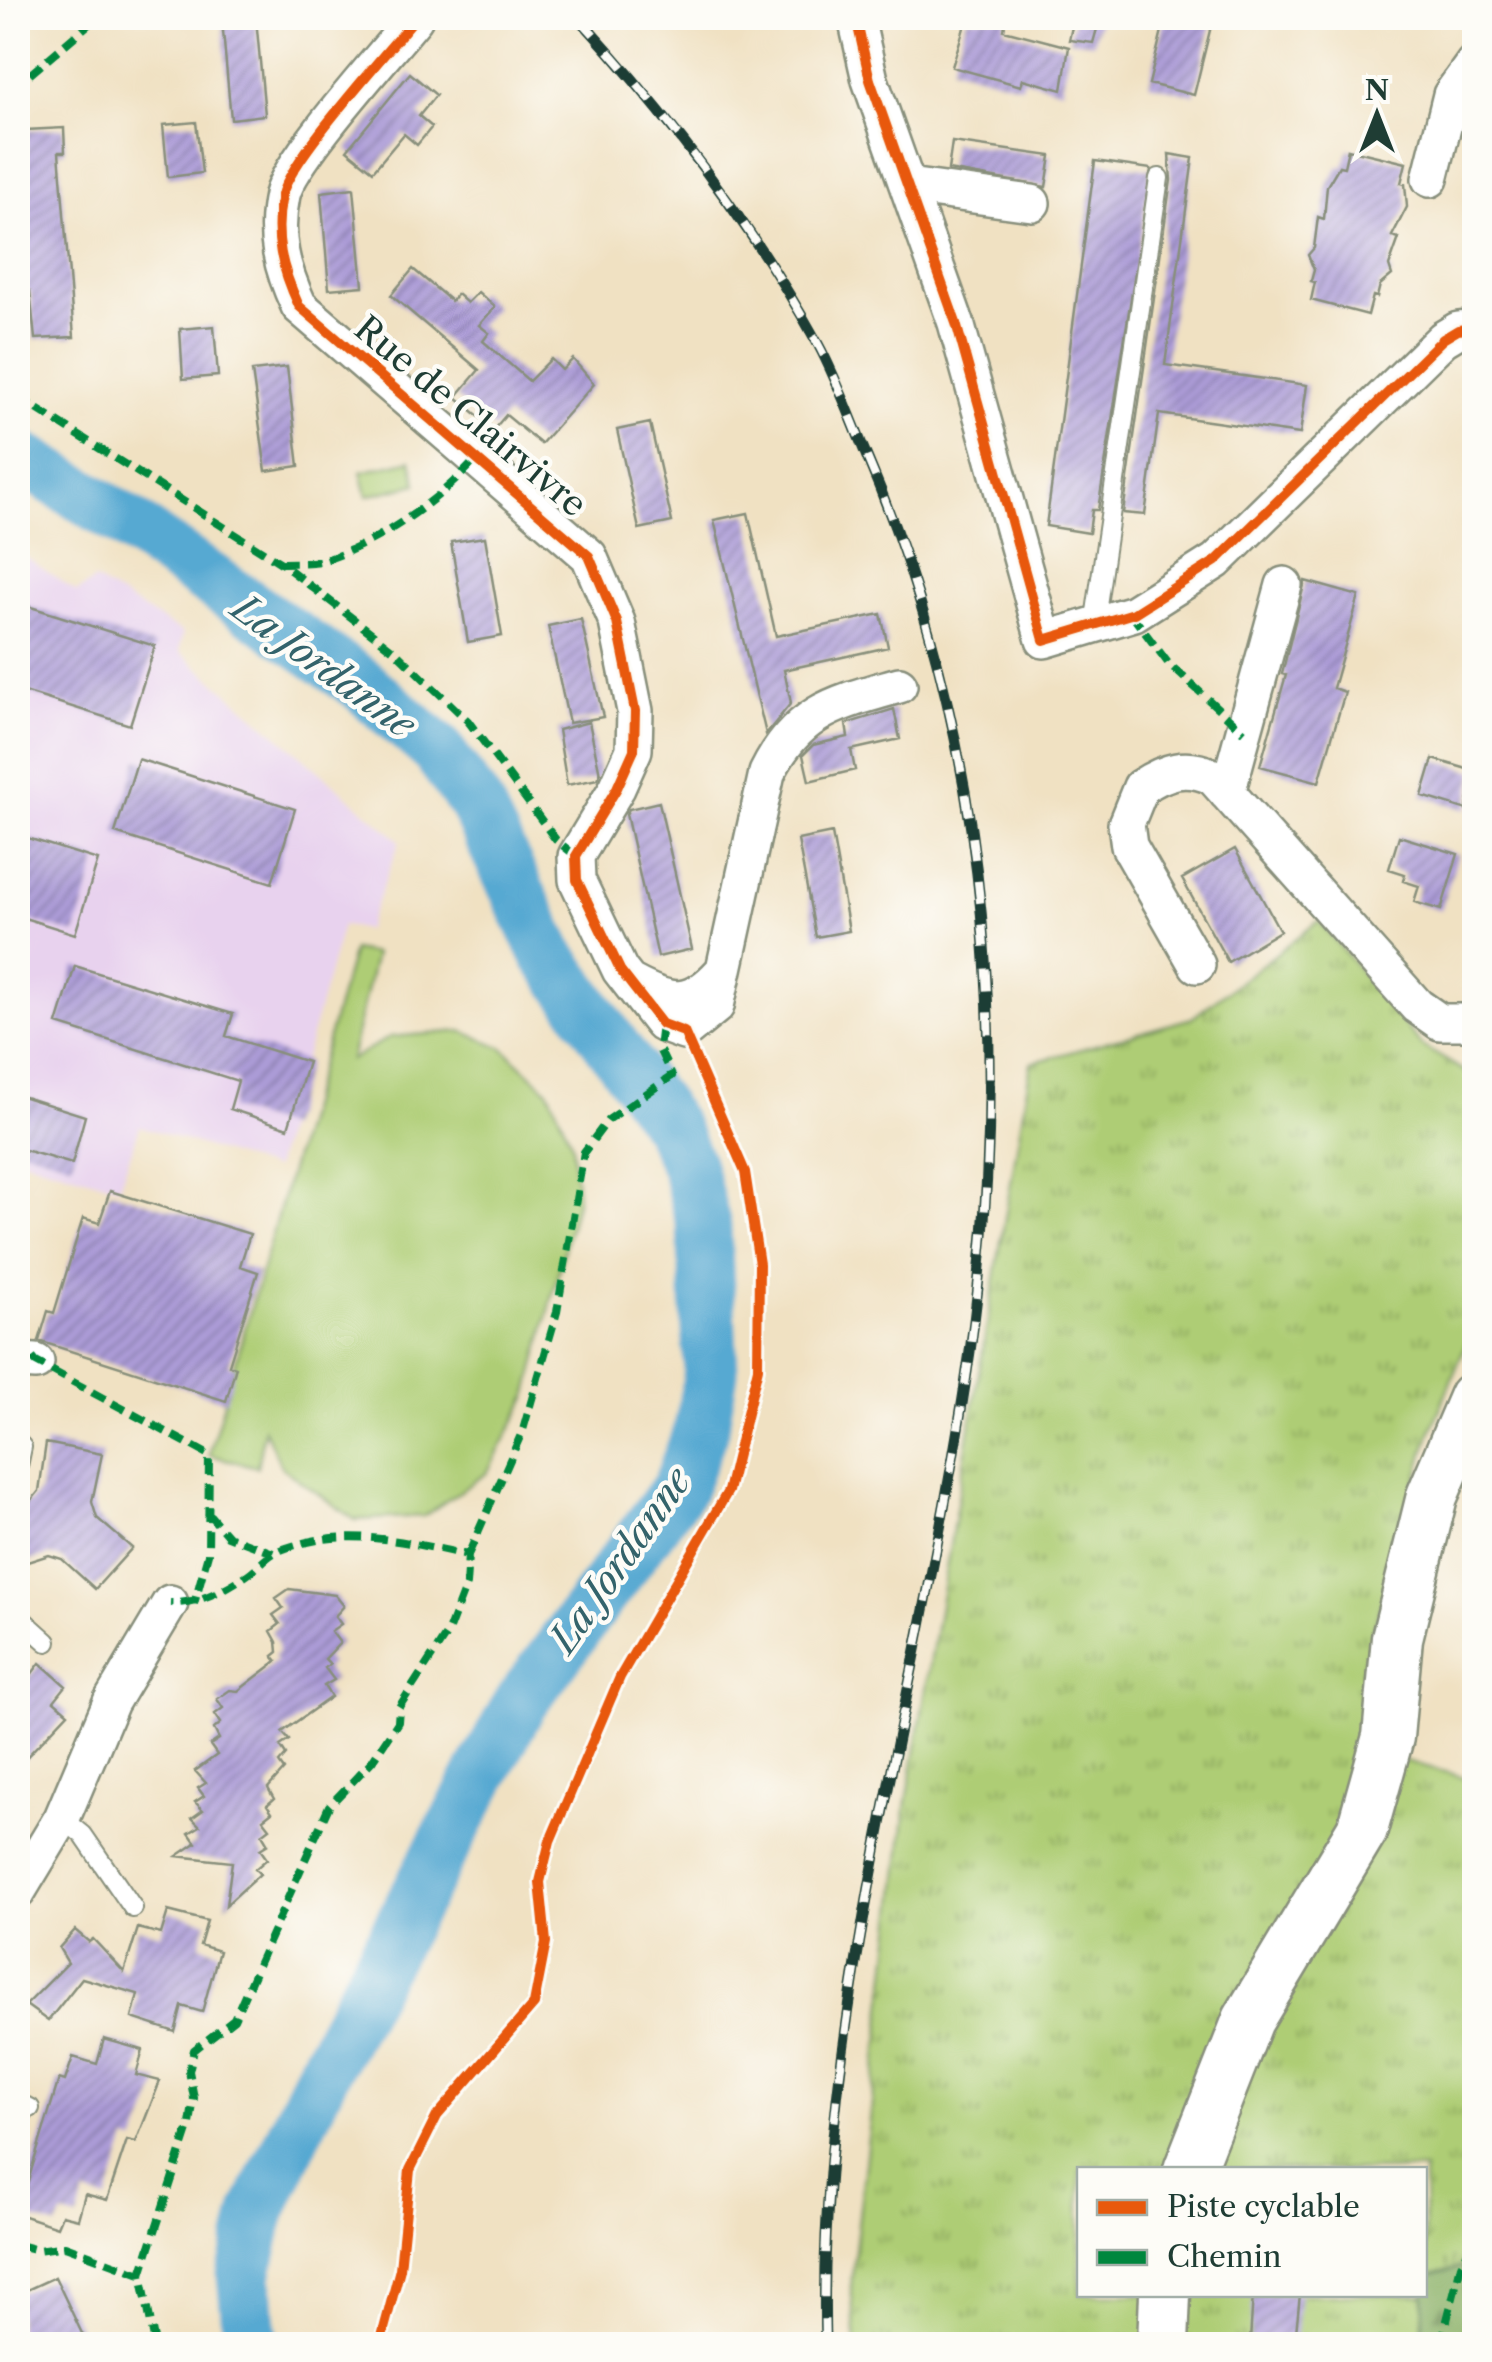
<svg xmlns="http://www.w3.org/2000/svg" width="1492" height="2362" font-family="'Libre Caslon Text',serif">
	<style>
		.built { fill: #e8d2ee }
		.grass { fill: url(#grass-tufts); stroke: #668554; stroke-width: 2.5 }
		.forest { fill: url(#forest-firs); stroke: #54764d; stroke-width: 2.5 }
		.pitch { fill: #aecd74; stroke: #668554; stroke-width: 2.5 }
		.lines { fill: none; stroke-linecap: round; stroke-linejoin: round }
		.river { stroke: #57a9d2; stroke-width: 55 }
		.building { fill: url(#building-hatch) }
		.service-casing { stroke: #888f7b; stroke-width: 22 }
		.minor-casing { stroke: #888f7b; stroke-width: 40 }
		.secondary-casing { stroke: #888f7b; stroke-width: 55 }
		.service { stroke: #fff; stroke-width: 18 }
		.minor { stroke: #fff; stroke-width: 35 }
		.secondary { stroke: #fff; stroke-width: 50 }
		.rail-casing { stroke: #1f3d34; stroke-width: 11 }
		.rail { stroke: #fdfcf7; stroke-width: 8; stroke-dasharray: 22; stroke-linecap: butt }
		.quiet { stroke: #00873e; stroke-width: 8; stroke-dasharray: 15 8; stroke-linecap: butt }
		.cycleway-casing { stroke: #fdfcf7; stroke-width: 16 }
		.cycleway { stroke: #e8590c; stroke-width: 10 }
		.labels { text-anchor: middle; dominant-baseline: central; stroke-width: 9; stroke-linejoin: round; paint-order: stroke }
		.street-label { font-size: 35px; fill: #1f3d34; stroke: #fdfcf7 }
		.water-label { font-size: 38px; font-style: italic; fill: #33636b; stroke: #fdfcf7 }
	</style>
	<defs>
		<pattern id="grass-tufts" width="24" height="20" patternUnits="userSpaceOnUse" patternTransform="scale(2.5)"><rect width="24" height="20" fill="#aecd74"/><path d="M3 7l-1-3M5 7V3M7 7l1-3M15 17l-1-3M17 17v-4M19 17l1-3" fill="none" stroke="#8da860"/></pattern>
		<pattern id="forest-firs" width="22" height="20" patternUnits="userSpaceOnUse" patternTransform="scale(2.5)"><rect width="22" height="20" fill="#8ab066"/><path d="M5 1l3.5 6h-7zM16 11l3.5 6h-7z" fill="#709055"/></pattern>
		<pattern id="building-hatch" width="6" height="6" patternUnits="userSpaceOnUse" patternTransform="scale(2.5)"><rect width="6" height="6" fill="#ac9bd7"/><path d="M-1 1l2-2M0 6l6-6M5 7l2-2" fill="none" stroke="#8b80af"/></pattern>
	</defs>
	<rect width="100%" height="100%" fill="#fdfcf7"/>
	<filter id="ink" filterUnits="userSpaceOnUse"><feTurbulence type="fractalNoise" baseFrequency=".01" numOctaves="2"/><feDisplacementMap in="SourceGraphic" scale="20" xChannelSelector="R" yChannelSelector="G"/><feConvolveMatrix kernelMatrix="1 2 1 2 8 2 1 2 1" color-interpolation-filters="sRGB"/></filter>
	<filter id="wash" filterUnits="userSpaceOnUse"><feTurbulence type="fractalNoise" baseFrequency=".0048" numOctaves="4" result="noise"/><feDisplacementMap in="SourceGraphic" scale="40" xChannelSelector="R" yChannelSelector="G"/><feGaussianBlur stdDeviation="2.25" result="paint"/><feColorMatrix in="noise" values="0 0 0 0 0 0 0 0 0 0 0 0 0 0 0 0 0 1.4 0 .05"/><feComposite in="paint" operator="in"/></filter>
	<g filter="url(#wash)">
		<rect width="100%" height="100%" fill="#f0e1c2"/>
		<!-- built -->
		<path class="built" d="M18 552 77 592 95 580 183 633 179 651 400 841 366 930 342 925 274 1169 140 1126 119 1187 18 1158Z"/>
		<!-- grass -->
		<path class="grass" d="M1319 921 1422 1046 1474 1077V1324L1430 1433 1362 1671 1376 1753 1474 1780V2265L1425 2276 1424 2170H1080V2294L1424 2295 1422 2344H856L851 2285 906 1807 1031 1063 1192 1018Z"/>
		<!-- forest -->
		<path class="forest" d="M1474 2265V2344H1422L1425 2276Z"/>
		<!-- pitch -->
		<path class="pitch" d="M411 460 417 484 367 496 361 472Z
			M353 950 375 954 350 1060 390 1037 462 1031 502 1047 549 1091 572 1144 577 1198 527 1398 487 1473 424 1516 355 1520 282 1468 264 1429 257 1467 209 1455Z"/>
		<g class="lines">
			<!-- river -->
			<path class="river" d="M18 456 126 522 360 683 437 750 475 803 548 955 669 1125 688 1166 704 1226 711 1372 701 1430 679 1488 520 1703 323 2071 258 2213 244 2276 251 2344"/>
		</g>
		<g id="blocks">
			<!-- building -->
			<path class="building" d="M256 18 265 115 231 119 222 20Z
				M967 18H1006L1004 30 1069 47 1062 90 1023 79 1021 86 952 67Z
				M1074 18H1100L1093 43 1069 40Z
				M1165 18H1213L1194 95 1149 84Z
				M410 73 436 95 419 116 432 127 417 145 404 134 373 171 347 150Z
				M196 122 202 173 168 177 163 125Z
				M64 128 65 152H59L74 337 35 339 30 291 18 292V239L26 238 22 187 29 186 26 130Z
				M952 142 1051 156 1046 187 948 170Z
				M1348 149 1406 163 1401 183 1405 184 1407 207 1392 236 1399 238 1389 266 1392 275 1380 285 1377 297 1373 296 1368 315 1311 300 1315 282 1311 281 1314 270 1308 255 1314 248 1318 217 1324 219 1327 186 1339 166 1344 167Z
				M1169 154 1193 158 1165 365 1307 385 1300 434 1159 414 1145 515 1123 513 1171 180Z
				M1095 161 1151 169 1098 510H1092L1089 533 1046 526Z
				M354 188 363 286 329 289 321 192Z
				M413 269 451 301 457 294 467 303 478 292 495 307 479 325 489 333 483 341 529 381 551 359 562 370 573 359 594 384 541 444 506 415 494 429 456 397 479 370 391 295Z
				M214 326 218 376 183 379 180 329Z
				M287 367 299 466 266 471 252 371Z
				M650 423 672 522 639 529 617 430Z
				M748 513 776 636 881 614 888 647 784 670 791 703 766 734 714 520Z
				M485 537 502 636 468 642 451 542Z
				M1305 581 1359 596 1333 688 1345 692 1319 782 1260 766 1286 675 1282 674Z
				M18 603 155 646 130 725 18 690Z
				M581 619 603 717 569 723 548 626Z
				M894 709 900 739 851 750 855 770 809 781 803 755 813 745 848 737 846 724Z
				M589 722 600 774 598 779 567 785 558 730Z
				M138 759 295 809 272 883 115 833Z
				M1433 759 1474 771 1467 810 1422 796Z
				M659 802 692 949 658 957 626 814 629 809Z
				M832 833 849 931 816 937 798 840Z
				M18 835 98 860 75 934 18 916Z
				M1399 836 1458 854 1441 910 1414 902 1419 886 1403 881 1405 874 1389 869Z
				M1235 849 1280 931 1228 962 1182 879Z
				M75 966 233 1014 226 1036 308 1062 288 1128 230 1109 238 1081 57 1024Z
				M18 1095 85 1116 72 1164 18 1148Z
				M110 1191 250 1234 240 1266 258 1272 229 1365 236 1367 226 1401 39 1341 48 1311 54 1313 83 1218 99 1223Z
				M46 1443 102 1454 92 1502 97 1518 132 1548 95 1589 62 1559 49 1555 18 1565V1506L30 1502 39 1491Z
				M289 1589 335 1595 344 1606 335 1616 341 1624 331 1631 340 1643 325 1659 330 1664 325 1668 334 1680 324 1686 331 1697 282 1732 289 1740 280 1746 286 1755 279 1763 284 1770 268 1788 274 1799 267 1805 272 1812 263 1819 270 1828 262 1834 268 1844 260 1849 267 1859 255 1869 260 1874 226 1905 232 1862 177 1856 196 1843 189 1833 200 1826 192 1818 203 1810 195 1802 204 1796 198 1788 206 1783 195 1771 217 1755 210 1745 219 1739 214 1729 221 1723 215 1714 223 1708 217 1699 230 1690 238 1691 277 1661 273 1656 278 1652 277 1642 271 1631 280 1624 273 1615 283 1608 276 1598Z
				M40 1663 66 1686 54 1701 68 1713 18 1766V1692Z
				M168 1911 207 1921 200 1945 219 1951 202 2012 182 2006 175 2032 132 2018 138 1994 82 1978 48 2021 26 2005 68 1963 59 1948 75 1930 89 1942 93 1939 124 1972 138 1928 161 1934Z
				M104 2039 143 2050 136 2075 160 2081 136 2142 127 2140 107 2200 85 2194 78 2219 62 2215 57 2227 18 2214 59 2079 65 2081 73 2057 97 2064Z
				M55 2277 87 2344H18V2294Z
				M1253 2294H1300L1295 2342 1250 2341Z"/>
		</g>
	</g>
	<g filter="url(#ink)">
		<use href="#blocks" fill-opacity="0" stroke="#888f7b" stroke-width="2.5"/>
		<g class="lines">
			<defs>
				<path id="service" d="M1094 626 1159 178
					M18 1443 22 1447 18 1466
					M18 1616 47 1642
					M62 1818 83 1835 133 1908
					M18 2104 30 2108"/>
				<path id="minor" d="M415 18C387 53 290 159 282 195 273 237 282 269 299 306L589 556 617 622 635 711 634 750 617 788 576 856 577 880 620 970 662 1024 684 1032 716 1006 767 773C798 710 837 703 899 685
					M856 18 870 80 956 323 1044 640 1134 613 1216 561 1443 339 1458 330 1474 328
					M1430 179 1451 95 1474 63
					M908 186 1032 203
					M1227 793 1284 585
					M1197 965 1129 846 1126 824 1141 787C1165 771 1186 764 1213 777L1417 1006 1440 1022H1474
					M632 983C671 1004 690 1007 721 973
					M18 1361 36 1362
					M18 1891 62 1818 111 1702 170 1603"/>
				<path id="secondary" d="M1189 2170 1248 2020 1362 1830 1388 1737 1397 1638 1432 1496 1474 1398
					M1163 2344 1165 2294"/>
			</defs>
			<!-- service casing -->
			<use href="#service" class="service-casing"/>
			<!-- minor casing -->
			<use href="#minor" class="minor-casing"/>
			<!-- secondary casing -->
			<use href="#secondary" class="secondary-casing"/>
			<!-- service -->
			<use href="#service" class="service"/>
			<!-- minor -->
			<use href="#minor" class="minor"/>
			<!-- secondary -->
			<use href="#secondary" class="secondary"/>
			<defs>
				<path id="rail" d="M579 18C670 118 752 225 818 344 837 379 851 419 867 457 992 749 1014 1073 965 1385 917 1697 816 2028 825 2344"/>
			</defs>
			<!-- rail casing -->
			<use href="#rail" class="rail-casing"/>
			<!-- rail -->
			<use href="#rail" class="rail"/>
			<!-- quiet -->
			<path class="quiet" d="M18 94 27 77 96 18
				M18 397 281 563 396 652 468 721 556 840 576 856
				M281 563C296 562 314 564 328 559 382 541 441 499 478 457
				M1131 614 1168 663 1244 732
				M18 1340 36 1362 209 1455 208 1554 194 1604
				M207 1512 228 1536 273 1553
				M468 1555 523 1430 557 1312 584 1152 608 1120 672 1076 659 1049 662 1024
				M18 2245 38 2250 65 2246 141 2274
				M155 2344 141 2274 190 2124 194 2098 189 2071 194 2050 234 2019 329 1806 372 1761 398 1722 399 1707 448 1632 466 1585 468 1555C400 1541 345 1525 278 1551 266 1556 258 1568 247 1575 223 1591 198 1604 170 1603
				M1441 2344 1461 2265 1474 2240"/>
			<defs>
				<path id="cycleway" d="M856 18 870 80 956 323 1044 640 1134 613 1216 561 1443 339 1458 330 1474 328
					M380 2344 400 2269 410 2170 437 2116 534 2004 546 1942 540 1882 550 1841 620 1677 728 1491 758 1368 759 1264 745 1172 684 1032 662 1024 620 970 577 880 576 856 617 788 634 750 635 711 617 622 589 556 299 306C282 269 273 237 282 195 290 159 387 53 415 18"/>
			</defs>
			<!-- cycleway casing -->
			<use href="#cycleway" class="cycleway-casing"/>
			<!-- cycleway -->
			<use href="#cycleway" class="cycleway"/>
		</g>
	</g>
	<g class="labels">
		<!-- street labels -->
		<g class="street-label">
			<text transform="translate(471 416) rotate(40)">Rue de Clairvivre</text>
		</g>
		<!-- water labels -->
		<g class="water-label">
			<text transform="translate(324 666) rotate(36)">La Jordanne</text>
			<text transform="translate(620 1560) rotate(-55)">La Jordanne</text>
		</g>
	</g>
	<!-- margin -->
	<rect width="1492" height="2362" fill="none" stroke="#fdfcf7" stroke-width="60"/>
	<!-- legend -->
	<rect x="1077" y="2167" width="350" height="130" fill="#fdfcf7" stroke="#a4b0a9" stroke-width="2.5"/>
	<rect x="1097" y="2200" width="50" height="15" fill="#e8590c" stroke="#a4b0a9" stroke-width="2.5"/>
	<text x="1167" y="2217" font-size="30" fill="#1f3d34">Piste cyclable</text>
	<rect x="1097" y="2250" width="50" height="15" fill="#00873e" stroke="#a4b0a9" stroke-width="2.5"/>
	<text x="1167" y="2267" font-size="30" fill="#1f3d34">Chemin</text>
	<!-- north arrow -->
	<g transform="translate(1377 115)" stroke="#fdfcf7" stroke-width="8" paint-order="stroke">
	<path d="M0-8L18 38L0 25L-18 38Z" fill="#1f3d34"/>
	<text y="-15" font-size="28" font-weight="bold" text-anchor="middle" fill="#1f3d34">N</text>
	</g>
</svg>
